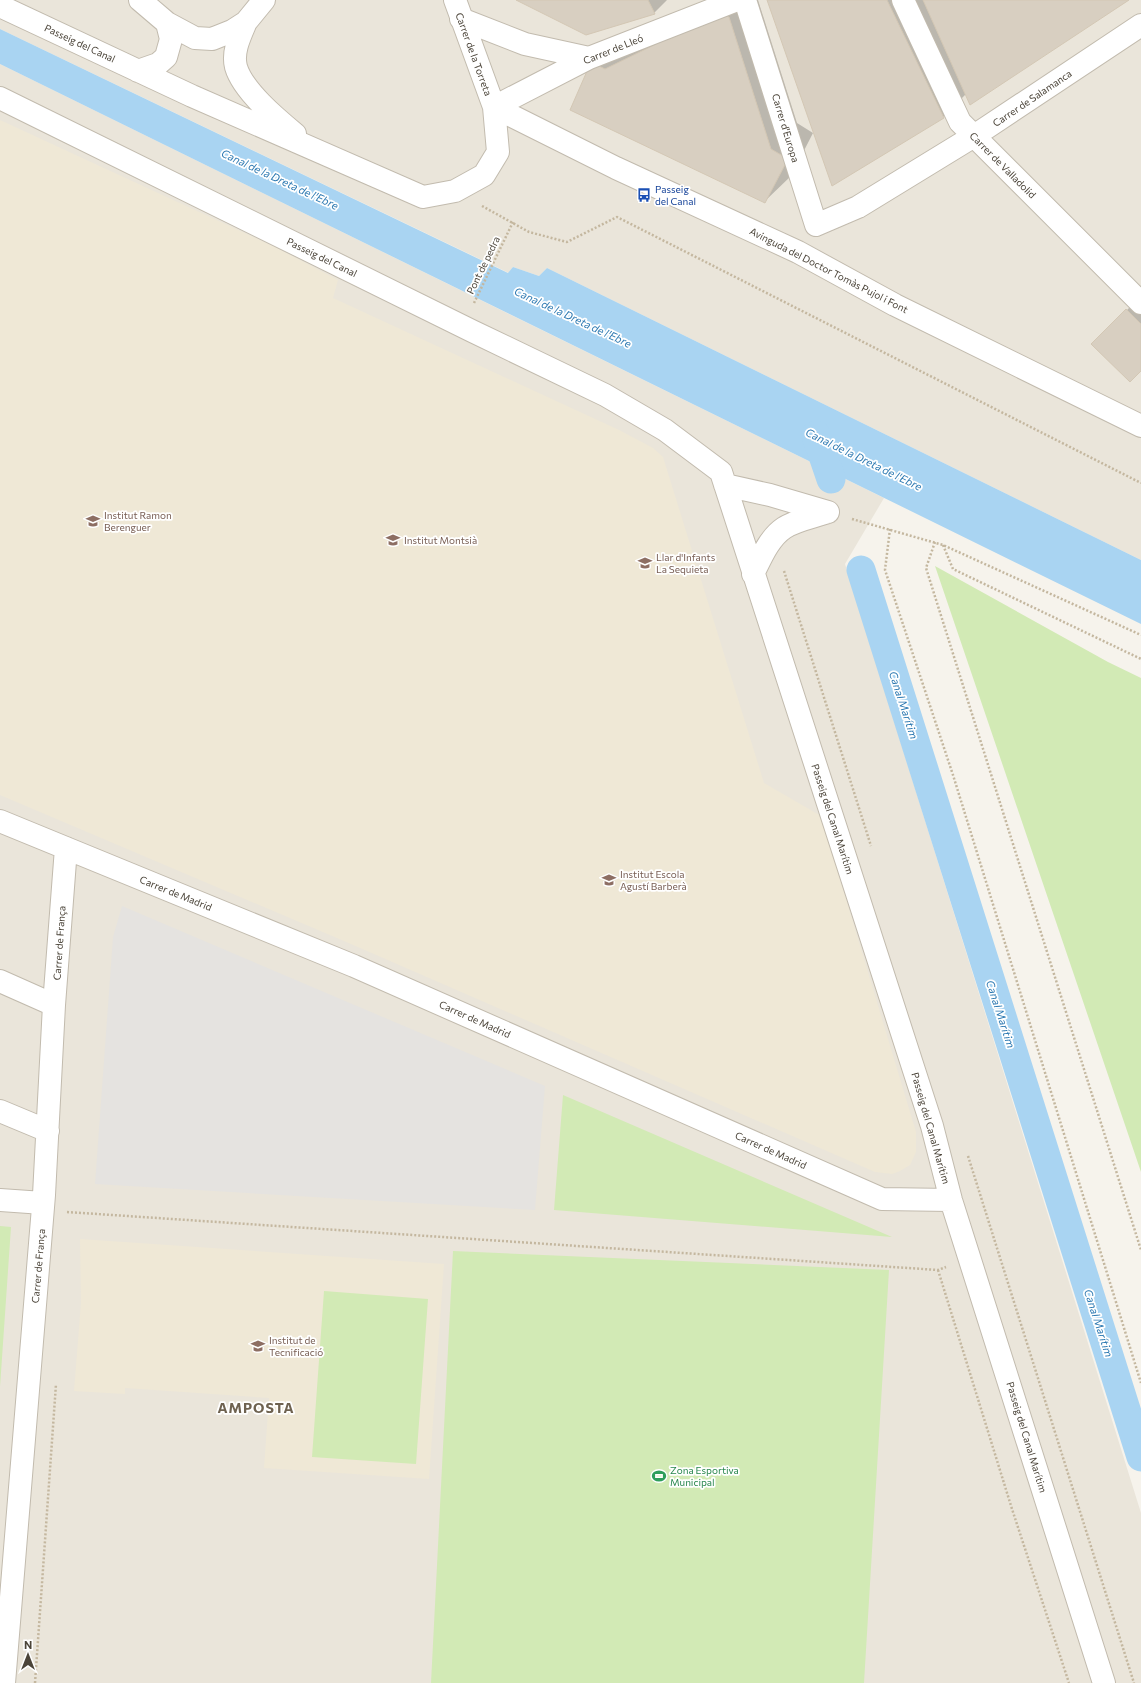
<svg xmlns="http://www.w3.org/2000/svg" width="1141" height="1683" font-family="Commissioner,sans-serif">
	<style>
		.residential { fill: #eae5da }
		.education { fill: #efe8d6 }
		.green { fill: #d2eab5 }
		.parking { fill: #e5e3e0 }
		.water { fill: #a9d4f2 }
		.shadow { fill: #0003 }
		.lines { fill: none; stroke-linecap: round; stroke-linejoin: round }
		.canal { stroke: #a9d4f2; stroke-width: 29 }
		.building { fill: #d8cfc1; stroke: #d3c7b4 }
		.minor-casing { stroke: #c2bbae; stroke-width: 24 }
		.path { stroke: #c4b79f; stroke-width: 2.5; stroke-dasharray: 2 2; stroke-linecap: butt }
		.minor { stroke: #fff; stroke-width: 22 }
		.labels { text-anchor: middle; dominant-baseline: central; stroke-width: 3.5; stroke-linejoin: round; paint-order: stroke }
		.street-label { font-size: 10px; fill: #4b4439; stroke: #fff }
		.transit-label { font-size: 10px; fill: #164399; stroke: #fff; text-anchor: start }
		.education-label { font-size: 10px; fill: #785e54; stroke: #fff; text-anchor: start }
		.leisure-label { font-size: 10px; fill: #27864d; stroke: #fff; text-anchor: start }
		.water-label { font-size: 11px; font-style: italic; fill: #2e7ab2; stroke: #fff }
		.district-label { font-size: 14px; font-weight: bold; letter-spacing: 1px; fill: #6e6250; stroke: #fff }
	</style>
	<rect width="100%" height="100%" fill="#f6f3ec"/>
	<!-- residential -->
	<path class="residential" d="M0 0H1141V560L547 268 539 276 513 267 509 273 0 29Z
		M0 64 884 498 845 564 1141 1513V1683H0Z"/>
	<!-- education -->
	<path class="education" d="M0 120 277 248 338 280 333 298 619 430 653 448 663 457 764 783 821 816 916 1132V1152L910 1165 900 1171 892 1174 875 1172 351 944 0 795Z
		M80 1239 444 1264 429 1479 264 1468 269 1398 125 1388V1394L74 1391 81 1303Z"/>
	<!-- green -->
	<path class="green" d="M935 566 1108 662 1141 678V1172Z
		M563 1095 892 1237 554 1210Z
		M0 1226 11 1227 0 1387Z
		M453 1251 889 1270 864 1683H431Z
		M324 1291 428 1299 416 1464 312 1457Z"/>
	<!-- parking -->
	<path class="parking" d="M122 906 545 1086 535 1210 95 1184 113 937Z"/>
	<!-- water -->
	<path class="water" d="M0 29 508 273 513 267 539 276 547 268 1141 560V624L0 64Z"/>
	<!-- shadow -->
	<path class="shadow" d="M518 0H667L654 13Z
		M720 0H758L797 123 813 133 791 176 765 201 592 63Z
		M768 0H1127L966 94 943 117Z
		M1140 297 1141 298V370L1093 344Z"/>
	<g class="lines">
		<!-- canal -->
		<path class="canal" d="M816 435 831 479
			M861 570 1141 1457"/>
	</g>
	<!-- building -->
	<path class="building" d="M516 0H648L655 14 586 35Z
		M767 0H887L944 118 832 186Z
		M923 0H1129L970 105Z
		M719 13 729 17 771 149 788 159 765 203 570 110 591 62 605 69Z
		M1126 309 1141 324V371L1130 382 1091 344Z"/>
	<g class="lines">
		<defs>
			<path id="minor" d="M745 0 816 225
				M903 0 960 122 1141 303
				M0 6 192 96 423 197 455 191 484 175 498 152 494 107 455 0
				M461 19 525 44 589 58
				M246 22C240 36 232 52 236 67 243 91 277 119 295 134
				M167 23 195 38 212 39 232 31 246 22 264 0
				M138 71 158 64 166 57 171 39 167 23 140 0
				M0 98 472 331 605 395 665 430 721 472 932 1126 951 1200 1104 1683
				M494 107 616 168 798 252 895 305 1141 426
				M494 107 589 58 737 0
				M816 225 858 207 974 136 1141 25
				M725 485 770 495 828 512
				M753 574C761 558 769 538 784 528 796 520 814 517 828 512
				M0 821 354 966 882 1199 951 1200
				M0 981 54 1005
				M0 1111 48 1131
				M0 1200 43 1203
				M4 1683 44 1195 54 1005 66 848"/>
		</defs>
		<!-- minor casing -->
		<use href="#minor" class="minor-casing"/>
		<!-- path -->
		<path class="path" d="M482 206 529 232 567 242 617 217 1141 483
			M474 303 513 222
			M852 519 943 545 1141 635
			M890 529 885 570 953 775 1141 1383
			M935 542 926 568 1141 1250
			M943 545 953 569 1141 659
			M784 571 871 846
			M968 1156 1134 1683
			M67 1212 938 1270 946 1267
			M938 1270 1012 1509 1069 1683
			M35 1683 56 1384"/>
		<!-- minor -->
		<use href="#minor" class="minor"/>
	</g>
	<!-- icons -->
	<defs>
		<symbol id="bus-bare" viewBox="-9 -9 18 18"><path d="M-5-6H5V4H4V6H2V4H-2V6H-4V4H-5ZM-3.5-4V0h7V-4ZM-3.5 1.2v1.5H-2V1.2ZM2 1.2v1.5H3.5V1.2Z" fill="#1a4fb4" stroke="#fff" stroke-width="2.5" paint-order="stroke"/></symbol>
		<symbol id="school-bare" viewBox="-9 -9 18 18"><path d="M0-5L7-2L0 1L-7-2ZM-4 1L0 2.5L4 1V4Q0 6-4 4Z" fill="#8d6e63" stroke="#fff" stroke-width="2.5" paint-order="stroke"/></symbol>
		<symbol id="stadium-bare" viewBox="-9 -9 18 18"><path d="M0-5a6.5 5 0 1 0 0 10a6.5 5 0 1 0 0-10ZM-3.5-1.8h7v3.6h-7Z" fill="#2e9e5b" stroke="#fff" stroke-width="2.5" paint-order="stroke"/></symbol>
	</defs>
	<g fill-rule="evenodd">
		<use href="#bus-bare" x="634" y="185" width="20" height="20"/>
		<use href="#school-bare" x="83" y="511" width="20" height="20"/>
		<use href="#school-bare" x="383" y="530" width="20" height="20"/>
		<use href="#school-bare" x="635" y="553" width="20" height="20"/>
		<use href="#school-bare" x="599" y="870" width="20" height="20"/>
		<use href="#school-bare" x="248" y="1336" width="20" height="20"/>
		<use href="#stadium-bare" x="649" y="1466" width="20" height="20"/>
	</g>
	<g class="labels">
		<!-- street labels -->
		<g class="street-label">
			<text transform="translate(80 43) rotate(25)">Passeig del Canal</text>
			<text transform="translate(613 49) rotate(-22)">Carrer de Lleó</text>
			<text transform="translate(474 54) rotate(70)">Carrer de la Torreta</text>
			<text transform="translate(1032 98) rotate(-34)">Carrer de Salamanca</text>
			<text transform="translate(786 128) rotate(73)">Carrer d'Europa</text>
			<text transform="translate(1003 165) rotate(45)">Carrer de Valladolid</text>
			<text transform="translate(322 257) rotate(26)">Passeig del Canal</text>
			<text transform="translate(483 265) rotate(-64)">Pont de pedra</text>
			<text transform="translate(829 270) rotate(27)">Avinguda del Doctor Tomàs Pujol i Font</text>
			<text transform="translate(833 819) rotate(72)">Passeig del Canal Marítim</text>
			<text transform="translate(176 893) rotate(22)">Carrer de Madrid</text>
			<text transform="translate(59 943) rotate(-86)">Carrer de França</text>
			<text transform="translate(475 1019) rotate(24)">Carrer de Madrid</text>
			<text transform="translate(931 1128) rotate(74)">Passeig del Canal Marítim</text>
			<text transform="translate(771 1150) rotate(24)">Carrer de Madrid</text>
			<text transform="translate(38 1266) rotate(-85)">Carrer de França</text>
			<text transform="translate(1027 1437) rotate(73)">Passeig del Canal Marítim</text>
		</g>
		<!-- transit labels -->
		<g class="transit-label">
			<text x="655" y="189">Passeig<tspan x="655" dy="12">del Canal</tspan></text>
		</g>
		<!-- education labels -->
		<g class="education-label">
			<text x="104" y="515">Institut Ramon<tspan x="104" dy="12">Berenguer</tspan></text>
			<text x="404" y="540">Institut Montsià</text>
			<text x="656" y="557">Llar d'Infants<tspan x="656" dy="12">La Sequieta</tspan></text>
			<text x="620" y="874">Institut Escola<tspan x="620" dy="12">Agustí Barberà</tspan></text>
			<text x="269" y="1340">Institut de<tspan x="269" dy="12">Tecnificació</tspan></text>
		</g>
		<!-- leisure labels -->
		<g class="leisure-label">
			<text x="670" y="1470">Zona Esportiva<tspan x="670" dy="12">Municipal</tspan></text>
		</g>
		<!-- water labels -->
		<g class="water-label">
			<text transform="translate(280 179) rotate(25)">Canal de la Dreta de l'Ebre</text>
			<text transform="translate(573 317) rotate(25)">Canal de la Dreta de l'Ebre</text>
			<text transform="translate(864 459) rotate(26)">Canal de la Dreta de l'Ebre</text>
			<text transform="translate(904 705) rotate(72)">Canal Marítim</text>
			<text transform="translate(1001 1014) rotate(72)">Canal Marítim</text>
			<text transform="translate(1099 1323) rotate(72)">Canal Marítim</text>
		</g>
		<!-- district labels -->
		<g class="district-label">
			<text x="256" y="1407">AMPOSTA</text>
		</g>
	</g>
	<!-- north arrow -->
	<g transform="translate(28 1655)" stroke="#ffffff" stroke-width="3" paint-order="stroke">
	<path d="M0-3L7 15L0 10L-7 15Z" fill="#4b4439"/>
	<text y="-6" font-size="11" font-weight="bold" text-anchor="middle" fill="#4b4439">N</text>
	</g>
</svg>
